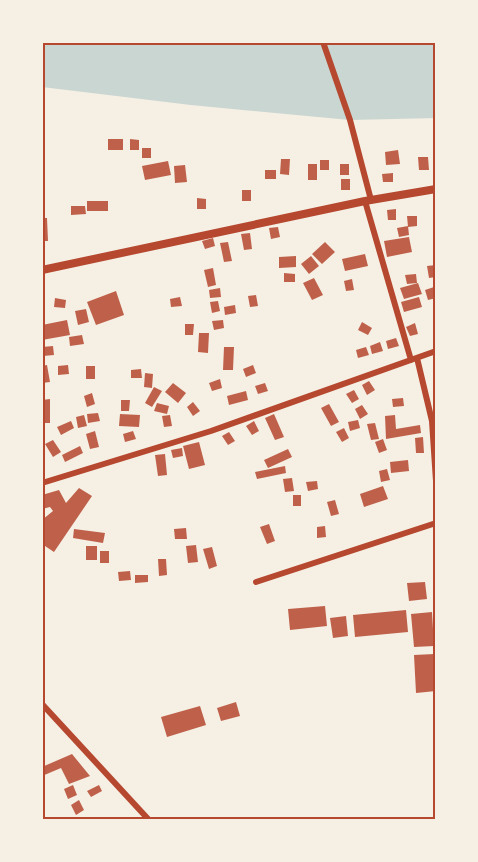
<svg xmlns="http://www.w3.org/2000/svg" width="478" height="862" font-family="'DejaVu Sans',sans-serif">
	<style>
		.water { fill: #c9d6d2 }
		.building { fill: #bf614a }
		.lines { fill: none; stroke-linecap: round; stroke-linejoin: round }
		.minor { stroke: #b5482f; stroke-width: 6 }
		.tertiary { stroke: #b5482f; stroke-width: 8 }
		.neatline { fill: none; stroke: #b5482f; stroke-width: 2 }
	</style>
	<rect width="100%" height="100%" fill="#f6efe4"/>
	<!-- water -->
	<path class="water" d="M42 42H436V118L350 120 191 105 42 87Z"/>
	<!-- building -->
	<path class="building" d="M108 139H123V150H108Z
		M130 139 139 140V150H130Z
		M142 148H151V158H142Z
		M398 150 400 164 386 165 385 152Z
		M418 157H428L429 170H419Z
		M281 159H290L289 175 280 174Z
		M320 160H329V170H320Z
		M168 161 171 175 145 180 142 166Z
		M308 164H317V180H308Z
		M340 164H349V175H340Z
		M185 165 187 182 175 183 174 166Z
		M265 170H276V179H265Z
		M393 173V182H383L382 174Z
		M341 179H350V190H341Z
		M242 190H251V201H242Z
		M197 198 206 199V209H197Z
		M87 201H108V211H87Z
		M71 206H85L86 214 71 215Z
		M396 209V220H388L387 210Z
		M407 216H417V226L408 227Z
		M42 218H47L48 241H42Z
		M408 226 409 235 399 237 397 228Z
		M278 227 280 237 271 239 269 228Z
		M250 233 252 249 244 250 241 234Z
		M409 237 412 252 387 257 384 241Z
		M213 238 215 246 205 249 202 241Z
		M228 242 232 261 224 262 220 243Z
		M325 242 335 252 322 264 312 254Z
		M365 254 368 266 345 271 342 259Z
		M296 256V267L279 268V257Z
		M311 256 319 266 309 274 301 264Z
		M436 265V277L429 278 427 266Z
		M213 268 216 285 208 287 204 270Z
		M284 273 295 274V282H284Z
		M416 274 417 283 407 284 405 275Z
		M314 278 323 295 312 300 303 283Z
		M352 279 354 290 346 291 344 281Z
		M418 283 422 294 404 299 400 288Z
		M434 287 436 298 428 300 425 290Z
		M220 288 221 297 210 298 209 290Z
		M116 291 124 315 96 325 87 302Z
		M256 295 258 306 250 307 248 296Z
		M180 297 182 306 171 307 170 299Z
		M419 297 422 307 404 312 401 302Z
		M55 298 66 300 65 308 54 307Z
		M218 301 220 311 212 313 210 302Z
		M235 305 236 313 225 315 224 307Z
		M86 309 89 322 78 325 75 311Z
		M67 320 70 335 42 340V325Z
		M223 320 224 328 214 330 212 321Z
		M362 322 372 328 368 335 358 330Z
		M415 323 418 334 410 336 406 327Z
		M185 324H194L193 335H185Z
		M199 333H209L208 353 198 352Z
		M82 335 84 344 70 346 69 337Z
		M396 338 399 346 388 349 386 341Z
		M380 342 383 351 372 354 370 346Z
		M53 346 54 355 43 356 42 347Z
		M224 347H234L233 370H223Z
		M366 347 369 355 358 358 356 350Z
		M47 365 50 382 42 383V366Z
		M68 365 69 374 58 375V366Z
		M253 365 256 373 246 377 243 369Z
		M86 366H95V379H86Z
		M141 369 142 378H131V370Z
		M145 373 153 374 152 388 144 387Z
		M220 379 222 388 212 391 209 383Z
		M369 381 375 390 367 395 362 385Z
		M173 383 186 393 178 403 165 392Z
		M265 383 268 391 258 394 255 386Z
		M154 387 162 391 152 407 145 403Z
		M354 390 359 399 352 403 346 394Z
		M246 391 248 400 229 405 227 396Z
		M92 393 95 404 87 407 84 396Z
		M403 398 404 406 393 407 392 399Z
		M50 399V423H42V400Z
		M121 400H130L129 411H121Z
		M193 402 200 411 193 416 187 407Z
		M157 403 169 406 167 414 154 411Z
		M329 404 339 422 331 426 321 408Z
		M362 405 368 414 360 419 355 409Z
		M98 413 100 421 88 423 87 414Z
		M120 414 140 415 139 427 119 426Z
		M274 414 284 437 275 440 265 418Z
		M84 415 87 426 78 428 76 417Z
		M170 415 172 426 164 427 162 416Z
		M395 415 396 429 420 425 421 433 386 439 385 416Z
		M358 420 360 428 350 431 348 422Z
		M71 421 74 428 61 435 57 427Z
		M254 421 259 431 252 435 246 426Z
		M375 423 379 439 371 440 367 424Z
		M344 428 349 438 342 442 336 432Z
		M95 431 99 447 90 449 86 434Z
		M133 431 136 439 125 442 123 434Z
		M229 432 235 441 228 445 222 436Z
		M423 437 424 453H416L415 438Z
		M383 439 387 450 379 453 375 442Z
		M53 440 61 452 53 457 45 444Z
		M199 442 205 465 189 469 183 446Z
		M80 446 83 453 65 462 62 455Z
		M182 448 183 456 173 458 171 450Z
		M288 449 292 457 268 468 264 460Z
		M165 454 167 475 158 476 155 455Z
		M408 460 409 471 391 473 390 462Z
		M285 466 286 473 257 479 255 472Z
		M387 469 390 480 381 482 379 471Z
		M292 478 294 491 285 492 283 479Z
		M317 481 318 489 308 491 306 482Z
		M383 486 388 499 364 507 360 494Z
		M79 488 92 496 54 552 42 544V520L53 511 50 507 42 509V495L59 490 66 503Z
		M293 495H301V506H293Z
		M335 500 339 514 331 516 327 502Z
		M269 524 275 541 267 544 260 527Z
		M325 526 326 537 317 538V527Z
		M186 528 187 539H175L174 529Z
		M74 529 105 533 103 543 73 538Z
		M196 545 198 562 188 563 186 546Z
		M86 546H97V560H86Z
		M212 547 217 566 209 569 203 549Z
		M100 551H109V563H100Z
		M158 559H166L167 575 159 576Z
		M130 571 131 580 119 581 118 572Z
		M135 575H148V582L135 583Z
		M425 582 427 599 409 601 407 583Z
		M325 606 327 626 290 630 288 609Z
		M406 610 408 632 355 637 353 615Z
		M432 612 434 646 414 647 411 614Z
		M346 616 348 636 333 638 330 618Z
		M434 654 436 691 416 693 414 655Z
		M236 702 240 716 221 721 217 708Z
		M200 706 206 725 167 737 161 717Z
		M72 754 90 776 69 784 61 768 42 776V767Z
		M73 785 77 795 68 799 64 789Z
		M99 785 102 791 91 797 87 791Z
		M79 800 84 810 76 815 71 805Z"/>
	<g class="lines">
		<!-- minor -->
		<path class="minor" d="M323 42 350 120 371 200
			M365 201 411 360
			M417 358 432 421 436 481
			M42 483 211 431 436 351
			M256 582 436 523
			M42 704 149 820"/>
		<!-- tertiary -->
		<path class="tertiary" d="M42 270 365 201 436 189"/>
	</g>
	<!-- border -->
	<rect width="478" height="862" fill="none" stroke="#f6efe4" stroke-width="87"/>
	<rect x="44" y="44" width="390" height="774" class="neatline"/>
</svg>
